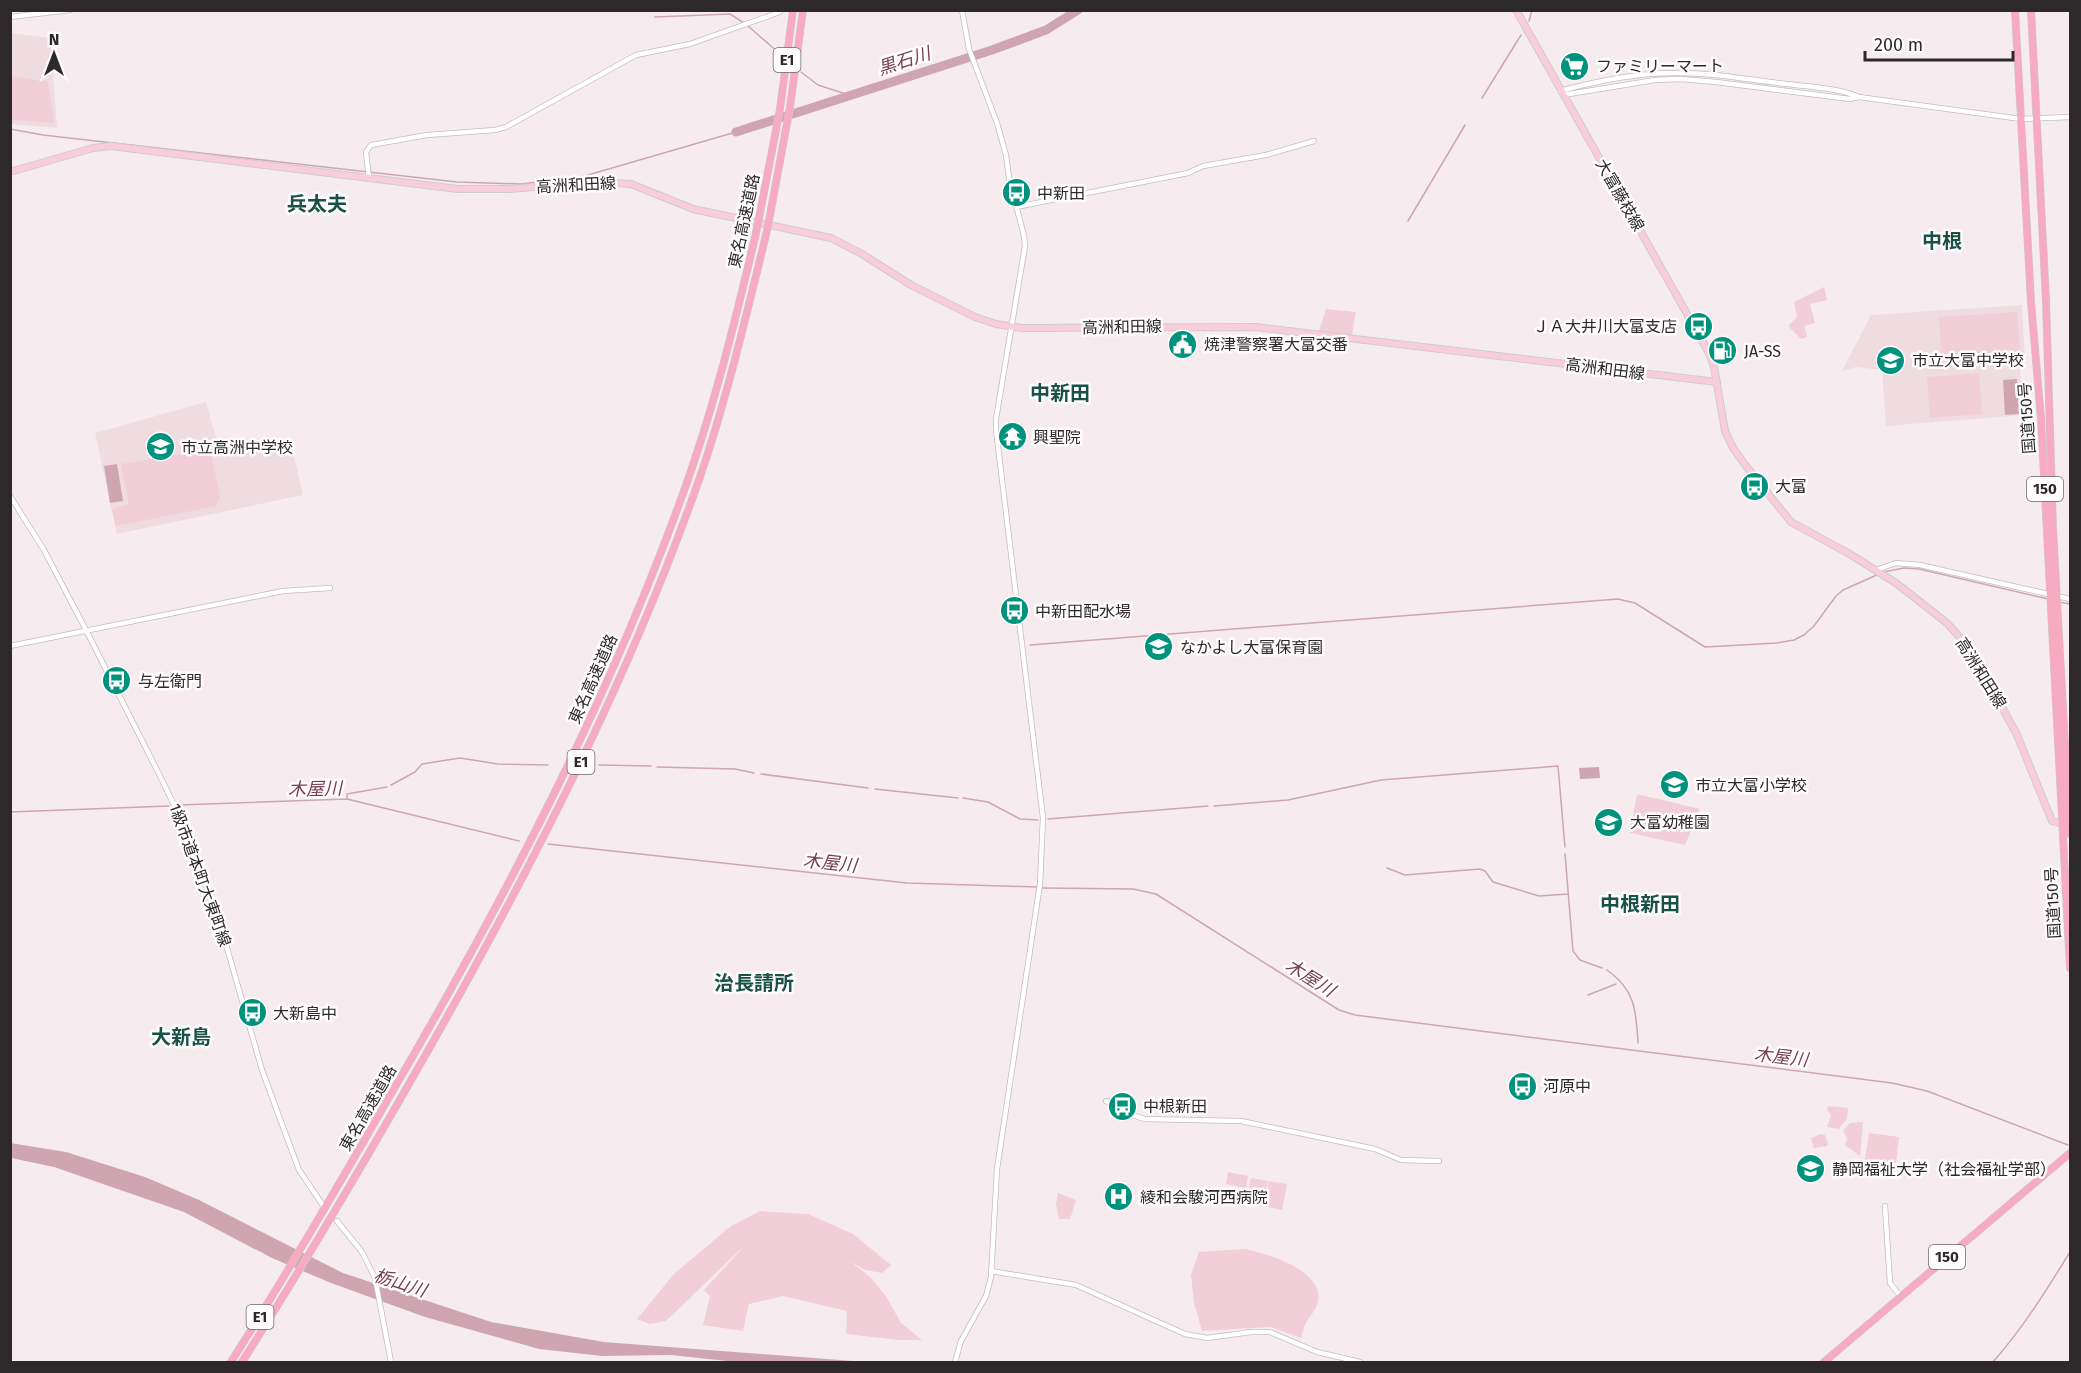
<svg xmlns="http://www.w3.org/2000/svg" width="2081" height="1373" font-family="'Fira Sans','Noto Sans JP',sans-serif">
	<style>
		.built { fill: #eedce1 }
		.green { fill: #f1ced8 }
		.water { fill: #cfa5b1 }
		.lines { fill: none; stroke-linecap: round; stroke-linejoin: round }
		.stream { stroke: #cfa5b1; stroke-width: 1.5 }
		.river { stroke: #cfa5b1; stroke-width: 9 }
		.minor-casing { stroke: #c5bcbf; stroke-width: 6 }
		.major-casing { stroke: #cdcccc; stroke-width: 8 }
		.highway-casing { stroke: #cdcccc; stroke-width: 8 }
		.minor { stroke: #fff; stroke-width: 4.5 }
		.major { stroke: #facddb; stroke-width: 6 }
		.highway { stroke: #f6abc3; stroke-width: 7 }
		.highway-bridge-casing { stroke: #cdcccc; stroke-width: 8; stroke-linecap: butt }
		.highway-bridge { stroke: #f6abc3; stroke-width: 7 }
		.labels { text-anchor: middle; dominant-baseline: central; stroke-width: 5; stroke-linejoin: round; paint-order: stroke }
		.shield { fill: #fefcfc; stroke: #6c6869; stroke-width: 1.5 }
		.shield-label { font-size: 15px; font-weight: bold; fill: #2d292a }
		.poi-label { font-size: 16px; fill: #2d292a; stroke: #fefcfc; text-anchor: start }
		.street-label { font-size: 16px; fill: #2d292a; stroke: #fefcfc }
		.water-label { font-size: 18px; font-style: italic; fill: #763e52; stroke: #fefcfc }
		.quarter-label { font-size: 20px; font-weight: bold; fill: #1a5147; stroke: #fefcfc }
	</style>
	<rect width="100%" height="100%" fill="#f6ecef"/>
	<!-- built -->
	<path class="built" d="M11 33 50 38 57 128 11 124Z
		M2022 305 2025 359 2019 361 2024 415 1886 426 1882 370 1856 367 1842 371 1871 315Z
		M206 402 219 448H292L303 495 117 534 95 433Z"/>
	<!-- green -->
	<path class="green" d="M10 76 48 82 54 123 11 120Z
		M1824 287 1827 300 1810 304 1815 323 1804 326 1807 337 1801 339 1788 326 1797 317 1794 302Z
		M1326 309 1356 312 1352 335 1319 331Z
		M2017 312 2021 359 1942 365 1939 317Z
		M1979 373 1982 414 1930 418 1927 377Z
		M207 450 211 453 220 498 216 506 116 526 112 510 129 504 121 464Z
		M1637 794 1700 809 1685 845 1630 833Z
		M1828 1106 1848 1108 1847 1119 1839 1129 1827 1127 1831 1115 1827 1110Z
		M1863 1122 1860 1156 1845 1145 1847 1138 1843 1131 1850 1123Z
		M1869 1133 1899 1137 1896 1163 1865 1160Z
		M1821 1134 1825 1135 1828 1144 1827 1146 1814 1148 1811 1138Z
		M1228 1172 1248 1176 1246 1188 1226 1184Z
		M1251 1178 1268 1181 1263 1207 1246 1203Z
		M1269 1181 1287 1184 1282 1210 1264 1206Z
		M1058 1193 1076 1200 1070 1219H1059L1056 1204Z
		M760 1211 808 1214 853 1234 891 1265 882 1273 865 1270 850 1261 870 1277 886 1296 901 1323 922 1340H899L846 1334 847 1311 783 1296 749 1304 743 1331 703 1325 710 1296 704 1290 747 1243 666 1321 650 1324 637 1319 674 1274 731 1226Z
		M1244 1249C1266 1253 1324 1270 1318 1301 1316 1311 1309 1316 1305 1325 1303 1329 1302 1334 1301 1338L1270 1327 1202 1331 1194 1303 1191 1275 1199 1252Z"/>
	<!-- water -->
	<path class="water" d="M2017 379 2019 414 2005 415 2003 380Z
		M117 464 123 501 110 503 104 466Z
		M1599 767 1600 778 1580 779 1579 768Z
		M10 1143 66 1152 145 1177 199 1200 343 1273 491 1322 604 1342 866 1362H736L671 1355 602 1356 539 1349 425 1317 331 1283 272 1258 184 1212 54 1167 11 1158Z"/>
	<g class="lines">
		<!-- stream -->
		<path class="stream" d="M655 17 730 14 744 23
			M1529 21 1532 10
			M748 26 779 53
			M801 72 818 85 849 95
			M1482 98 1521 35
			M10 129 43 135 457 182 521 184 581 177 736 132
			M1408 221 1465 125
			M1883 572 1904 568 1919 569 2048 599
			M2059 602 2070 604
			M1030 645 1618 599 1635 603 1705 647 1777 643 1794 640 1804 635 1814 626 1836 596 1843 590 1879 574
			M599 765 651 766
			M657 767 735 769 754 773
			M761 774 868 788
			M391 785 415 772 422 764 460 758 498 764 548 765
			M875 789 958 798
			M347 798V794L387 787
			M963 798 988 802 1020 819 1038 820
			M179 805 347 799 519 841
			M1214 806 1288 800 1381 780 1558 766 1565 847
			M10 812 169 806
			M1048 819 1208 806
			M548 844 907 883 1037 887
			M1565 854 1573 951 1580 960 1602 968
			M1387 868 1405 875 1480 869 1485 871 1493 882 1539 896 1568 894
			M1042 888 1133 889 1156 894 1339 1010 1355 1015 1892 1083 1927 1091 2068 1145
			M1607 970C1636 990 1636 1012 1638 1043
			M1588 995 1616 984
			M1993 1362C2023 1328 2046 1291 2070 1252"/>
		<!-- river -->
		<path class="river" d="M736 132 992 50 1046 30 1078 10"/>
		<defs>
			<path id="minor" d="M10 17 70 10
				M1560 91C1597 81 1635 73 1673 73 1711 72 1749 80 1787 84 1810 87 1838 88 1859 97L2021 119 2070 117
				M1563 95 1655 80 1681 79 1716 82 1850 99 1859 97
				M369 178 366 152 371 145 427 135 495 130 506 127 636 55 690 44 780 12
				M1016 207 1168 177 1188 173 1203 166 1266 155 1314 141
				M10 496 44 550 87 632 159 774 188 834 227 948 262 1070 276 1108 299 1170 322 1204
				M1876 570 1896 563 1920 565 2070 599
				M10 646 283 591 330 588
				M1106 1101 1132 1115 1145 1119 1241 1121 1375 1149 1401 1160 1439 1161
				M1885 1206 1890 1283 1901 1297
				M337 1221 362 1252 375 1278 391 1362
				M991 1271 1076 1285 1185 1334 1207 1338 1251 1332H1270L1317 1352 1360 1362
				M955 1362 961 1341 986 1296 991 1277 997 1169 1040 884 1043 818 996 430V419L1025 246 1024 236 1009 178 1006 155 997 123 969 49 962 10"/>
			<path id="major" d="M1516 10 1709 353 1714 367 1725 431 1733 448 1746 466 1791 522 1848 553 1896 583 1947 623 1964 642 1983 672 2017 735 2052 821 2063 824
				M10 172 93 148 111 146 458 189H509L597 182 631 184 693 209 831 238 862 254 911 285 975 317 996 324 1022 328 1256 327 1717 382"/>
			<path id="highway" d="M2015 10 2031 302 2041 419 2070 968
				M2031 10 2046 301 2053 529 2070 834
				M760 213 780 109 793 10
				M770 215 790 107 803 10
				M231 1362C287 1274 340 1183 392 1092 503 902 606 706 681 499 713 412 735 322 756 233
				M242 1362C314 1249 381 1134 447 1017 544 843 634 666 700 477 727 398 746 316 766 235
				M1824 1362 2070 1153"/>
		</defs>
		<!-- minor casing -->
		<use href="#minor" class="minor-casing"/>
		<!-- major casing -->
		<use href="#major" class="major-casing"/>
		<!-- highway casing -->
		<use href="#highway" class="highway-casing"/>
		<!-- minor -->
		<use href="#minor" class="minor"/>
		<!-- major -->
		<use href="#major" class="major"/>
		<!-- highway -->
		<use href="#highway" class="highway"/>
		<defs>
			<path id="highway-bridge" d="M756 233 760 213
				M766 235 770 215"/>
		</defs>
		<!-- highway-bridge casing -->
		<use href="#highway-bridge" class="highway-bridge-casing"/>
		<!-- highway-bridge -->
		<use href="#highway-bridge" class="highway-bridge"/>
	</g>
	<!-- icons -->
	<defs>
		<symbol id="supermarket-disc" viewBox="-11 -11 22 22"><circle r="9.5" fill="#01927e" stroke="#fefcfc"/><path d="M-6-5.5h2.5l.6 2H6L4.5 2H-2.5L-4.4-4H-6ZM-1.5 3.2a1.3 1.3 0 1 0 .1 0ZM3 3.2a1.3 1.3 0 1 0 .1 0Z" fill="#fff"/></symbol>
		<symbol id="bus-disc" viewBox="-11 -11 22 22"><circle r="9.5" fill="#01927e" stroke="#fefcfc"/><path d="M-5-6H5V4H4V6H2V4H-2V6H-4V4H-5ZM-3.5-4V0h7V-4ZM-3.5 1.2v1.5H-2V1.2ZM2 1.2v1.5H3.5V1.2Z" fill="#fff"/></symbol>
		<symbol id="civic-disc" viewBox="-11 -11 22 22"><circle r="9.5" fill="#01927e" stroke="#fefcfc"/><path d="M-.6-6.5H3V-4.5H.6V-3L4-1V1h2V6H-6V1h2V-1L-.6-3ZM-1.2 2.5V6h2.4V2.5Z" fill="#fff"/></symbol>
		<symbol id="fuel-disc" viewBox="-11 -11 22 22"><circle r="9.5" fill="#01927e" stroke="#fefcfc"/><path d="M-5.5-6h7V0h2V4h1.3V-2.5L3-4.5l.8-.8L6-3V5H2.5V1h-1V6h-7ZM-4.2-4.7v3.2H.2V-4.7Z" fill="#fff"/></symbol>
		<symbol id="school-disc" viewBox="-11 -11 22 22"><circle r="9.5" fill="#01927e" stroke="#fefcfc"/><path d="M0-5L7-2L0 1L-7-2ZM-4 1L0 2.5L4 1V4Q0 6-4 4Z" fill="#fff"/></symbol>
		<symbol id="temple-disc" viewBox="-11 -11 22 22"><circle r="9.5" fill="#01927e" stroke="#fefcfc"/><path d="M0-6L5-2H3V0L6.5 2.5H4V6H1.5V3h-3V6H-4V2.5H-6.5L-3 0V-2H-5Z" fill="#fff"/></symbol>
		<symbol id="university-disc" viewBox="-11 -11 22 22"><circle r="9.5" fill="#01927e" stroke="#fefcfc"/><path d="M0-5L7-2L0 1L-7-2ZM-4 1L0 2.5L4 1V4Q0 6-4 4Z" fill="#fff"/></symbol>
		<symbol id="hospital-disc" viewBox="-11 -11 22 22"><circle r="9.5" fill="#01927e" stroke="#fefcfc"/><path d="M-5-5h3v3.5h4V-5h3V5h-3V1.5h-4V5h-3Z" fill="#fff"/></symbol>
	</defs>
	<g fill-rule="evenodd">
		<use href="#supermarket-disc" x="1558" y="50" width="33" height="33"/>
		<use href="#bus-disc" x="1000" y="176" width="33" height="33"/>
		<use href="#bus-disc" x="1682" y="310" width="33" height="33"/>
		<use href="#civic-disc" x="1166" y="328" width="33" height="33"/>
		<use href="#fuel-disc" x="1706" y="334" width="33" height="33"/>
		<use href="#school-disc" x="1874" y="344" width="33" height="33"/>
		<use href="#temple-disc" x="996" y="420" width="33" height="33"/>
		<use href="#school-disc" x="144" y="430" width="33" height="33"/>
		<use href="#bus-disc" x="1738" y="470" width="33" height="33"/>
		<use href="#bus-disc" x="998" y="594" width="33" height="33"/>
		<use href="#school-disc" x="1142" y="630" width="33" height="33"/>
		<use href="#bus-disc" x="100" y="664" width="33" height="33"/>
		<use href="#school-disc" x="1658" y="768" width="33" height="33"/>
		<use href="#school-disc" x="1592" y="806" width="33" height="33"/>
		<use href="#bus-disc" x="236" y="996" width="33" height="33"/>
		<use href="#bus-disc" x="1506" y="1070" width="33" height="33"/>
		<use href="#bus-disc" x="1106" y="1090" width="33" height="33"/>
		<use href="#university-disc" x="1794" y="1152" width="33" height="33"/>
		<use href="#hospital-disc" x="1102" y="1180" width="33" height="33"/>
	</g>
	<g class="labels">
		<!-- shield labels -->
		<g class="shield">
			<rect x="773.5" y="48" width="27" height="24" rx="4.5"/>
			<rect x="2027" y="477" width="36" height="24" rx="4.5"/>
			<rect x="567.5" y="750" width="27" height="24" rx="4.5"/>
			<rect x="1929" y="1245" width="36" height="24" rx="4.5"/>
			<rect x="246.5" y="1305" width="27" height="24" rx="4.5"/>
		</g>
		<g class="shield-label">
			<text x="787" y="60">E1</text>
			<text x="2045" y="489">150</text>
			<text x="581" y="762">E1</text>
			<text x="1947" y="1257">150</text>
			<text x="260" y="1317">E1</text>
		</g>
		<!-- poi labels -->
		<g class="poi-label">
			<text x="1596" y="66">ファミリーマート</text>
			<text x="1037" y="193">中新田</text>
			<text x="1677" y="326" text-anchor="end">ＪＡ大井川大富支店</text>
			<text x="1204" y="344">焼津警察署大富交番</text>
			<text x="1744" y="351">JA-SS</text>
			<text x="1912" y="360">市立大富中学校</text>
			<text x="1033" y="437">興聖院</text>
			<text x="181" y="447">市立高洲中学校</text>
			<text x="1775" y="486">大富</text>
			<text x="1035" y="611">中新田配水場</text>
			<text x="1180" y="647">なかよし大富保育園</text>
			<text x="138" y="681">与左衛門</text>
			<text x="1695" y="785">市立大富小学校</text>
			<text x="1630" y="822">大富幼稚園</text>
			<text x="273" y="1013">大新島中</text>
			<text x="1543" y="1086">河原中</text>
			<text x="1143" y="1106">中根新田</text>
			<text x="1832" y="1169">静岡福祉大学（社会福祉学部）</text>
			<text x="1140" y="1197">綾和会駿河西病院</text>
		</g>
		<!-- street labels -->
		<g class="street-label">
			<text transform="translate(576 185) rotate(-3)">高洲和田線</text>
			<text transform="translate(1620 195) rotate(60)">大富藤枝線</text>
			<text transform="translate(744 221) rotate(-78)">東名高速道路</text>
			<text transform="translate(1122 327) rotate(-1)">高洲和田線</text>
			<text transform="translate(1605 369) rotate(7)">高洲和田線</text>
			<text transform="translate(2027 418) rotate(-94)">国道150号</text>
			<text transform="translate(1981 673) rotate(58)">高洲和田線</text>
			<text transform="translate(593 679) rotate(-66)">東名高速道路</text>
			<text transform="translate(200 875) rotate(70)">1級市道本町大東町線</text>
			<text transform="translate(2053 903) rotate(-93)">国道150号</text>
			<text transform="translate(368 1108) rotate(-60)">東名高速道路</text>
		</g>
		<!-- water labels -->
		<g class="water-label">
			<text transform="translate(904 61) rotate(-18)">黒石川</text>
			<text transform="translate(315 789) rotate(-1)">木屋川</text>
			<text transform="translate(830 863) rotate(6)">木屋川</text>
			<text transform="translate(1310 978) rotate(32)">木屋川</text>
			<text transform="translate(1781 1057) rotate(7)">木屋川</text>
			<text transform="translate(400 1283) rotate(18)">栃山川</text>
		</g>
		<!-- quarter labels -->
		<g class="quarter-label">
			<text x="317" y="204">兵太夫</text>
			<text x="1942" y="241">中根</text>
			<text x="1060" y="393">中新田</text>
			<text x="1640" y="904">中根新田</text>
			<text x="754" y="983">治長請所</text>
			<text x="181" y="1037">大新島</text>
		</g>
	</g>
	<!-- border -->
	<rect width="2081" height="1373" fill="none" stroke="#2d292a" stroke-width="24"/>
	<!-- north arrow -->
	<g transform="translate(54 54)" stroke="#fefcfc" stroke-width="4.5" paint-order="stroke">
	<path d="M0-4.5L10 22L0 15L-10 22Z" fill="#2d292a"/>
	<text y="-9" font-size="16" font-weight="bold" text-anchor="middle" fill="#2d292a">N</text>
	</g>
	<!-- scale -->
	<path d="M1865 51v9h148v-9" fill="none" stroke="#2d292a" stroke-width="3"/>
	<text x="1874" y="51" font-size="18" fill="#2d292a" stroke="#fefcfc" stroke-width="4.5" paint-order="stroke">200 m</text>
</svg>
